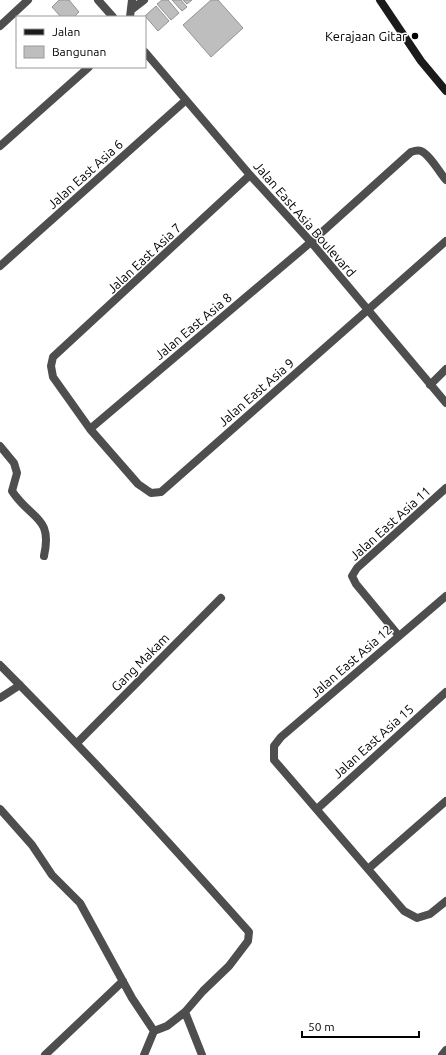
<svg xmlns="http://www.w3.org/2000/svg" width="446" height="1055" font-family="Ubuntu,sans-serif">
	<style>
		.building { fill: #bebebe; stroke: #929292 }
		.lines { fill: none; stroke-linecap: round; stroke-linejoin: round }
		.street { stroke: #4e4e4e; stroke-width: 8 }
		.secondary { stroke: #1b1b1b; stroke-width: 8 }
		.poi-dot { fill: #000; stroke: #fff; stroke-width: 1.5 }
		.labels { text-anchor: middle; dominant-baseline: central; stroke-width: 3; stroke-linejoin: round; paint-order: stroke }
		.poi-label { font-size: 13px; fill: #000; stroke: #fff; text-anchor: end }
		.street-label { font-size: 13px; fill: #000; stroke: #fff }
	</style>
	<rect width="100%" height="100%" fill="#fff"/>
	<!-- building -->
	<path class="building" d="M59 0H69L79 12 74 17H61L52 7Z
		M162 0H168L179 13 171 20 157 4Z
		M172 0H181L187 7 182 11Z
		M183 0H192L187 4Z
		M211 0H218L243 28 211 57 183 25Z
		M156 6 169 21 158 31 145 16Z"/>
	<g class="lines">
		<!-- street -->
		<path class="street" d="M98 0 113 17
			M131 10 144 0
			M130 17 132 0
			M0 26 28 0
			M145 52 250 175 311 242 446 403
			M0 146 89 67
			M250 175 53 357 51 366 53 377 90 429 138 484 151 493 161 492 446 241
			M0 266 186 100
			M430 385 446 369
			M90 429 311 242 411 152C414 151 418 150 421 151 429 154 440 173 446 180
			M0 446 14 463 17 473 12 491C31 520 53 516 44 556
			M446 596 281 737 274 746V760L404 911 417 918 430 914 446 901
			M399 636 356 584 352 576 357 568 446 488
			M0 665C86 751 168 841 249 932L248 941 229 966 203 991 185 1012 167 1026 154 1031 132 998 80 903 52 875 32 845 0 809
			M0 698 20 685
			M77 743 221 598
			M317 809 446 692
			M368 869 446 801
			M185 1012 202 1055
			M45 1055 123 981
			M144 1055 154 1031
			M442 1055 446 1050"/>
		<!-- secondary -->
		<path class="secondary" d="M380 0 421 61 446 91"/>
	</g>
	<!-- markers -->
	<circle class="poi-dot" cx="415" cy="36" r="4"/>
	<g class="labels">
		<!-- poi labels -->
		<g class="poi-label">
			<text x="407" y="36">Kerajaan Gitar</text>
		</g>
		<!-- street labels -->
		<g class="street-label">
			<text transform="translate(85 174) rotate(-42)">Jalan East Asia 6</text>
			<text transform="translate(305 219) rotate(49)">Jalan East Asia Boulevard</text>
			<text transform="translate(144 258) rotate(-43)">Jalan East Asia 7</text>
			<text transform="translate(193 326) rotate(-40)">Jalan East Asia 8</text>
			<text transform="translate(256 392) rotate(-41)">Jalan East Asia 9</text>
			<text transform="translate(390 523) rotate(-42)">Jalan East Asia 11</text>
			<text transform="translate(351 661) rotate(-41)">Jalan East Asia 12</text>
			<text transform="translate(140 662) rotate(-45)">Gang Makam</text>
			<text transform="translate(373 741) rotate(-42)">Jalan East Asia 15</text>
		</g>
	</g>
	<!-- legend -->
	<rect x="16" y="16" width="130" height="52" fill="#ffffff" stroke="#999999"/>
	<rect x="24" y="29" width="20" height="6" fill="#1b1b1b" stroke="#999999"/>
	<text x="52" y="36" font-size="12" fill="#000000">Jalan</text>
	<rect x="24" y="46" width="20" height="12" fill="#bebebe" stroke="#999999"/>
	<text x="52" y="56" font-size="12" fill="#000000">Bangunan</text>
	<!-- scale -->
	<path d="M302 1031v6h117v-6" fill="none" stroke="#000000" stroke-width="2"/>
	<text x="308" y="1031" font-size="12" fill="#000000" stroke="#ffffff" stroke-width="3" paint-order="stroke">50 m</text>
</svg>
